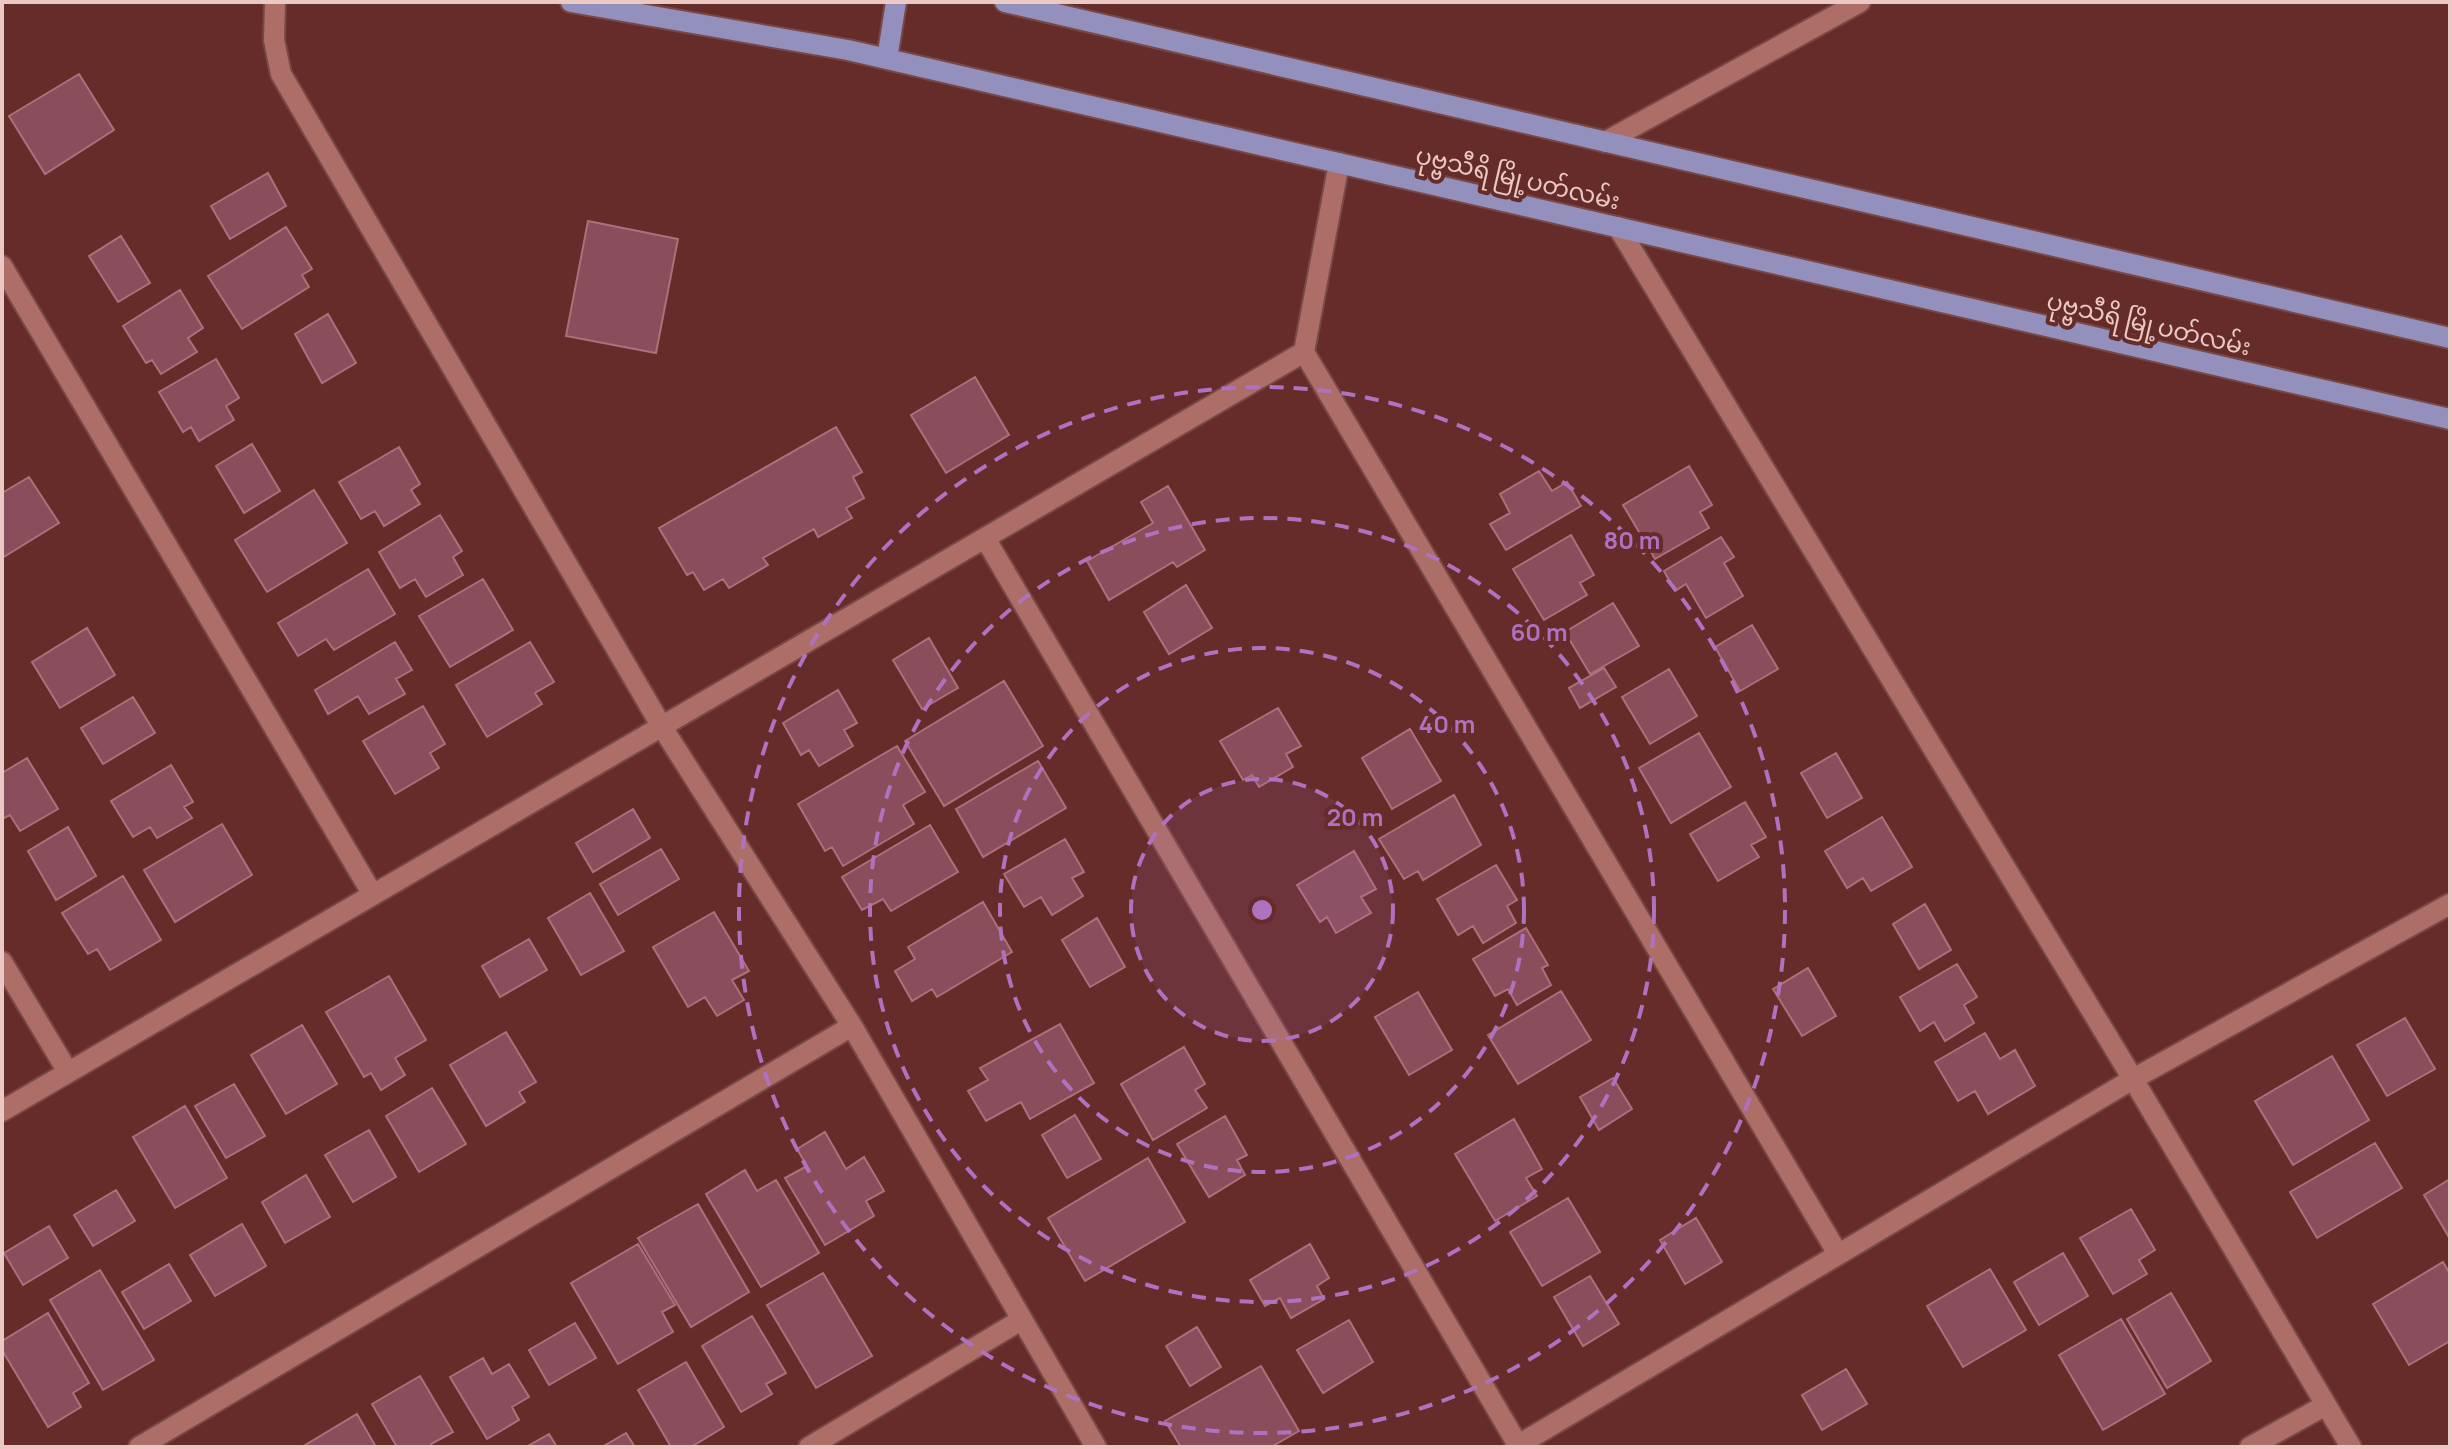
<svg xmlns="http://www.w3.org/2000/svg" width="2452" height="1449" font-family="Manrope,'Noto Sans Myanmar',sans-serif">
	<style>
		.building { fill: #894d5b; stroke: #ae6f7d; stroke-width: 2 }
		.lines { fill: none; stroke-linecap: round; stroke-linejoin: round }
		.street-casing { stroke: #784846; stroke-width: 24 }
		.primary-casing { stroke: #784846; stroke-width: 24 }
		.street { stroke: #ae6e68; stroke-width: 20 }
		.primary { stroke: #9490be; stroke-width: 20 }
		.ring { fill: none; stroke: #ae72c1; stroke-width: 4; stroke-dasharray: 14 10 }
		.labels { text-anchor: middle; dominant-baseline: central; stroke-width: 8; stroke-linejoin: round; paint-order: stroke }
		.street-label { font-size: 24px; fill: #ecc8c4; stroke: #652c29 }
		.centre { fill: #ae72c1; stroke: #652c29; stroke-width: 4 }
		.ring-label { font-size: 24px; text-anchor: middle; font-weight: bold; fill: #ae72c1; stroke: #652c29; stroke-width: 8; stroke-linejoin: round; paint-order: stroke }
	</style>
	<rect width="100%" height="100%" fill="#652c29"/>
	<!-- building -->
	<path class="building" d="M79 74 114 130 45 174 9 116Z
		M268 173 286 206 230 239 211 206Z
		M588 221 678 239 656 353 566 336Z
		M286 227 312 269 302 275 309 287 242 329 208 276Z
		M121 236 150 283 118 302 89 256Z
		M180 290 203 328 188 338 197 352 161 374 152 360 146 363 123 326Z
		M328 314 356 363 322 383 295 334Z
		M216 359 239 398 226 406 234 420 199 441 191 427 183 432 159 392Z
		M975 377 1009 435 946 473 911 415Z
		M836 427 862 472 853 477 864 498 846 508 852 518 818 537 814 529 763 558 768 565 729 588 723 579 704 590 693 572 687 575 659 528Z
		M252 444 280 491 244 513 216 466Z
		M399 447 420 484 411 490 420 504 384 526 375 511 361 519 339 482Z
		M1689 466 1712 505 1700 512 1709 528 1655 559 1623 505Z
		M1539 471 1552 491 1567 482 1581 506 1506 550 1490 524 1510 513 1500 494Z
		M29 477 59 523 2 558V493Z
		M1168 486 1205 550 1177 567 1173 562 1109 600 1087 561 1153 523 1141 502Z
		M314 490 347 543 267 592 235 540Z
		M440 515 462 551 453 557 463 575 426 597 415 579 400 588 379 552Z
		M1571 535 1594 575 1580 583 1587 595 1544 620 1513 569Z
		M1721 537 1734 557 1724 563 1743 596 1706 618 1686 584 1675 591 1664 571Z
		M368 569 395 614 334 650 326 639 298 656 278 623Z
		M483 579 513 630 450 667 419 616Z
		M1186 585 1212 628 1169 654 1144 612Z
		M1613 603 1639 646 1590 674 1565 632Z
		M1752 625 1778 669 1740 691 1715 647Z
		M87 628 115 675 60 708 32 662Z
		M929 638 958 688 922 709 893 660Z
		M395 642 412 670 396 679 405 694 369 714 358 696 328 714 315 690Z
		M530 642 554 682 535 693 542 704 487 737 456 685Z
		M1604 668 1616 687 1580 708 1569 688Z
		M1669 669 1697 716 1650 744 1622 697Z
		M1004 681 1043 746 944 806 905 741Z
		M838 690 857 723 844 730 853 746 819 766 809 750 801 755 783 723Z
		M133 697 155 733 103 764 81 728Z
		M423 706 445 744 430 753 439 768 395 794 363 741Z
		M1278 708 1301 746 1286 754 1293 767 1259 787 1252 775 1243 780 1220 741Z
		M1410 729 1441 781 1392 809 1362 758Z
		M1699 733 1731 787 1671 823 1639 768Z
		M897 746 925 792 903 805 914 824 843 866 832 847 825 851 798 804Z
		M1836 753 1862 798 1827 818 1801 773Z
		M27 758 58 809 20 831 10 815 2 819V773Z
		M1038 761 1066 808 983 857 956 809Z
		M171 765 193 802 184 807 192 818 157 838 150 827 133 837 111 801Z
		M1454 795 1481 845 1423 880 1418 871 1404 879 1379 839Z
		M1745 802 1766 837 1751 845 1759 857 1718 881 1690 834Z
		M633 809 650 838 593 872 576 843Z
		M1882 817 1912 867 1871 891 1863 878 1847 888 1825 851Z
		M222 824 252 875 175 922 144 870Z
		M930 825 958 872 891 911 883 899 862 910 842 877Z
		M68 827 96 876 56 900 28 851Z
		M1065 839 1084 872 1072 878 1083 896 1052 915 1041 897 1024 907 1004 874Z
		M661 849 679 879 618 915 600 884Z
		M1354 851 1376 889 1361 897 1371 913 1336 933 1327 917 1320 922 1297 885Z
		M1496 865 1517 900 1507 906 1516 923 1483 943 1473 926 1458 935 1437 899Z
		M123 876 161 940 110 970 97 949 88 954 62 913Z
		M590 893 624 951 581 975 548 918Z
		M983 902 1012 952 937 997 932 989 912 1001 895 971 915 959 908 947Z
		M1925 904 1951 950 1919 969 1893 924Z
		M714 912 749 971 732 980 744 1000 717 1016 705 997 688 1007 653 947Z
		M1097 918 1125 967 1090 987 1062 940Z
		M1526 928 1548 965 1542 968 1551 985 1517 1005 1508 989 1495 996 1473 959Z
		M529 939 547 970 500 997 482 966Z
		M1957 964 1977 997 1964 1005 1974 1023 1945 1041 1934 1022 1920 1031 1900 997Z
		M1808 968 1836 1016 1802 1036 1773 989Z
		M389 976 426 1040 395 1058 405 1075 381 1090 371 1073 364 1077 326 1012Z
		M1561 991 1591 1040 1518 1084 1488 1035Z
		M1418 992 1452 1050 1409 1075 1375 1017Z
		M2405 1018 2435 1069 2387 1096 2357 1045Z
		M1060 1024 1094 1083 1030 1119 1021 1102 986 1121 968 1091 988 1080 980 1068Z
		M302 1025 337 1084 286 1114 251 1055Z
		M506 1032 536 1082 519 1092 525 1102 486 1126 450 1065Z
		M1985 1033 2000 1059 2015 1050 2035 1086 1988 1114 1975 1091 1958 1101 1935 1062Z
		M1184 1047 1205 1084 1195 1090 1207 1108 1153 1140 1121 1084Z
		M2332 1056 2369 1120 2293 1165 2255 1101Z
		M1613 1078 1632 1109 1599 1130 1580 1097Z
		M234 1084 265 1136 226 1158 195 1106Z
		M432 1088 466 1144 419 1172 386 1116Z
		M185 1106 227 1178 175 1208 133 1137Z
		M1075 1115 1101 1159 1067 1178 1042 1135Z
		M1225 1116 1247 1155 1237 1160 1245 1175 1209 1197 1177 1144Z
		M1514 1119 1542 1169 1526 1178 1537 1196 1495 1221 1455 1154Z
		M369 1130 396 1177 353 1202 325 1155Z
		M825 1132 846 1169 864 1157 884 1191 866 1201 874 1216 825 1245 785 1178 807 1166 797 1149Z
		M2375 1143 2402 1188 2317 1238 2290 1192Z
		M1148 1158 1185 1222 1085 1281 1048 1218Z
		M745 1170 757 1191 776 1180 819 1253 761 1287 706 1194Z
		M306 1175 330 1217 285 1243 262 1202Z
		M2450 1179V1239L2424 1195Z
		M116 1190 135 1221 93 1246 74 1215Z
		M1568 1198 1600 1252 1542 1286 1510 1232Z
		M698 1204 749 1292 691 1327 638 1238Z
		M2131 1209 2155 1250 2139 1260 2147 1274 2113 1294 2080 1238Z
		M1696 1218 1722 1262 1685 1284 1660 1240Z
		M242 1224 266 1266 215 1296 190 1255Z
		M49 1226 68 1258 23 1285 4 1253Z
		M638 1244 675 1305 662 1312 673 1332 618 1364 571 1283Z
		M1310 1244 1329 1278 1317 1286 1324 1299 1291 1318 1280 1298 1265 1306 1250 1280Z
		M2063 1253 2088 1296 2039 1325 2014 1282Z
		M2443 1262 2450 1274V1341L2409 1365 2373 1304Z
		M169 1264 191 1301 144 1329 122 1292Z
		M1990 1269 2026 1330 1963 1367 1927 1306Z
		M100 1270 154 1360 103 1390 50 1300Z
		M823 1273 872 1356 816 1388 767 1305Z
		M1590 1276 1619 1324 1583 1346 1554 1297Z
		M2171 1293 2211 1361 2167 1388 2127 1319Z
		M48 1313 89 1383 73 1393 81 1407 48 1427 2 1350V1341Z
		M752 1316 786 1373 766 1384 772 1394 741 1412 702 1346Z
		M2121 1319 2165 1394 2103 1430 2059 1355Z
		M1349 1320 1373 1362 1323 1393 1297 1350Z
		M575 1323 596 1358 549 1385 529 1350Z
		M1197 1327 1221 1367 1190 1386 1166 1346Z
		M483 1358 492 1374 509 1364 529 1397 512 1407 519 1420 487 1439 450 1377Z
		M686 1362 724 1427 691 1447H671L638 1390Z
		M1261 1366 1299 1431 1271 1447H1181L1165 1421Z
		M1846 1369 1867 1404 1822 1430 1802 1395Z
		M420 1376 453 1432 431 1444 432 1447H397L372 1404Z
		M357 1414 376 1447H302Z
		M626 1433 635 1447H602Z
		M549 1434 557 1447H526Z"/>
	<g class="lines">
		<defs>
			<path id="street" d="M275 2 274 40 281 74 662 727 852 1026 1096 1447
				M1605 142 1860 2
				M1339 163 1304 352 1838 1254
				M1618 227 2133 1079 2351 1447
				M2 266 373 895
				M985 538 1518 1445
				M2 962 68 1072
				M2 1111 1304 352
				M139 1447 852 1026
				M809 1447 1021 1320
				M1515 1447 2133 1079 2450 904
				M2250 1447 2326 1405"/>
			<path id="primary" d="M571 2 848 50 2450 419
				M1005 2 2450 338
				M887 59 896 2"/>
		</defs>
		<!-- street casing -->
		<use href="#street" class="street-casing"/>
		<!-- primary casing -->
		<use href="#primary" class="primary-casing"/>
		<!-- street -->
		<use href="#street" class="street"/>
		<!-- primary -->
		<use href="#primary" class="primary"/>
	</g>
	<!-- distance rings -->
	<circle cx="1262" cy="910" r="131" fill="#ae72c1" fill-opacity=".12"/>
	<g class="ring">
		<circle cx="1262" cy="910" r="131"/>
		<circle cx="1262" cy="910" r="262"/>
		<circle cx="1262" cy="910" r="392"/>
		<circle cx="1262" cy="910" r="523"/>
	</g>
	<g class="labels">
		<!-- street labels -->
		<g class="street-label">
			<text transform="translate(1518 177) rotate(13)">ပုဗ္ဗသီရိ မြို့ပတ်လမ်း</text>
			<text transform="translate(2149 323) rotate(13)">ပုဗ္ဗသီရိ မြို့ပတ်လမ်း</text>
		</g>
	</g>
	<circle cx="1262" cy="910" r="12" class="centre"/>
	<g class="ring-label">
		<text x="1632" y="549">80 m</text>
		<text x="1539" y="641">60 m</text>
		<text x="1447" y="733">40 m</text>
		<text x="1355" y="826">20 m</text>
	</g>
	<!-- border -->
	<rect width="2452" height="1449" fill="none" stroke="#ecc8c4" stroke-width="8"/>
</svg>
